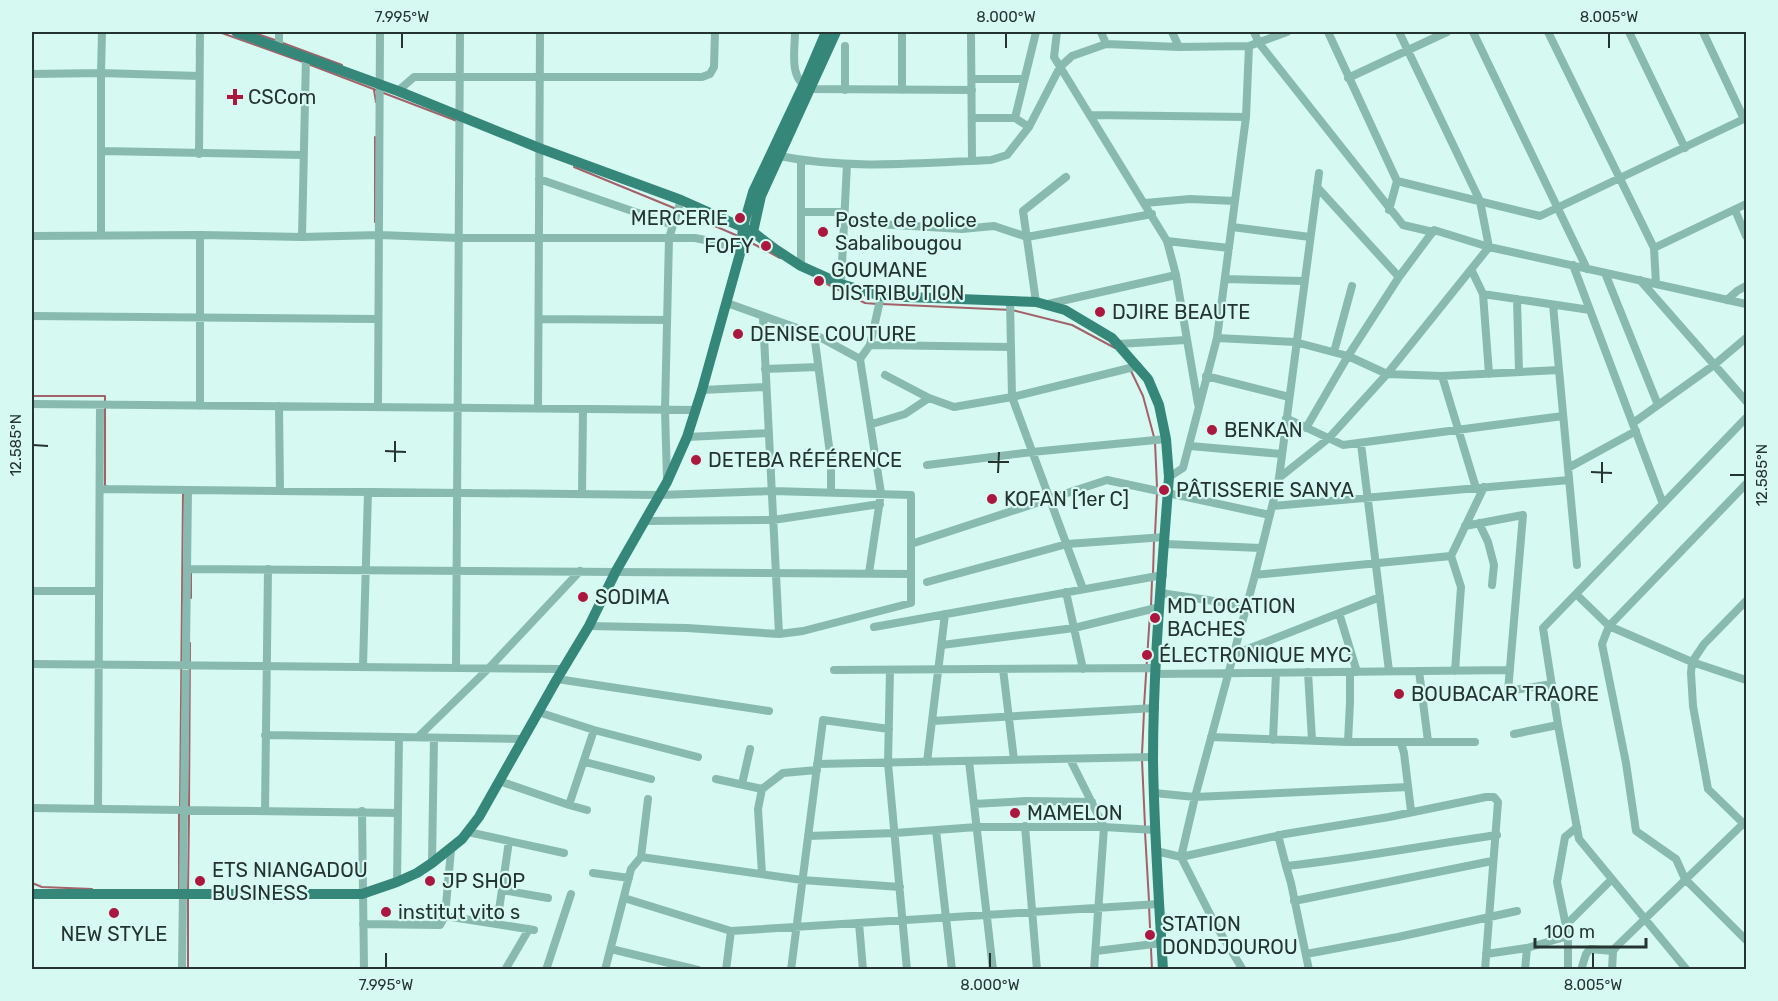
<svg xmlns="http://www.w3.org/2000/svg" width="1778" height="1001" font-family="Rubik,sans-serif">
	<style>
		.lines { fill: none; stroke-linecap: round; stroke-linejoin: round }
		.stream { stroke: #a36268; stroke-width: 2 }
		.minor { stroke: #88baaf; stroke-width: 8 }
		.major { stroke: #348779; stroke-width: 10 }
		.ticks { fill: none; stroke: #263431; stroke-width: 2 }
		.poi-dot { fill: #ac173d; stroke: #d6f9f1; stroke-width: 2 }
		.labels { text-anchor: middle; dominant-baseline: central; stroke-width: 4.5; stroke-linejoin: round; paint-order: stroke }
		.poi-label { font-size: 20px; fill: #263431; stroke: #d6f9f1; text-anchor: start }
		.neatline { fill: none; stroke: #263431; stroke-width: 2 }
		.ticks-label { font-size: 15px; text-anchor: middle; fill: #263431 }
	</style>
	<rect width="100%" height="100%" fill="#d6f9f1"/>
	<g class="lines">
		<!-- stream -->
		<path class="stream" d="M219 32 303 62
			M252 32 275 40
			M280 42 342 65
			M308 64 376 90
			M374 90 376 102
			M381 92 457 121
			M574 167 674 208
			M680 211 738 236
			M375 222V137
			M748 241 780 258
			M827 284 865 303 877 304
			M882 304 1012 310 1072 325 1115 348
			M1131 371 1143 396 1154 437
			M32 396H105V401
			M105 407V486H107
			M1155 442 1157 487
			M1155 535 1157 493
			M1153 574 1154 541
			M191 598V571
			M1151 607 1152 580
			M1144 706 1150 613
			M1142 754 1144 712
			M1142 760 1145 826
			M180 808 183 493
			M189 808 190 643
			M1145 832 1149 901
			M32 883 42 887 92 889
			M179 889V814
			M188 892 189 814
			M1149 906 1152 970
			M188 970V898"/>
		<!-- minor -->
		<path class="minor" d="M795 32C795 52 788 80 811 89L972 90
			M902 32V90
			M971 32 972 161
			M1057 32 1054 57 1167 241 1176 275 1198 404
			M1101 32 1106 44
			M1172 32 1179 47
			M1254 32 1259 43 1403 225 1433 232
			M1328 32 1397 181 1389 210
			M1399 32 1480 201 1489 247
			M1473 32 1587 269
			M1548 32 1654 248 1656 284
			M1629 32 1685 148
			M1703 32 1744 119
			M279 47V32
			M32 74 101 73 199 76
			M1348 78 1447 32
			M972 79H1024
			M845 90V46
			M398 91 414 77H702L710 74 714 67 715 32
			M1091 115 1246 117
			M972 118H1015L1029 127
			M1015 118 1036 32
			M101 151 303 155
			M199 154 200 32
			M779 156C849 170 921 163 991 160L1007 155 1029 127 1060 67 1072 56 1106 44 1179 47 1249 46 1287 32
			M539 179 673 225
			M1397 181 1540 216 1746 118
			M1317 187 1399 277
			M1145 203 1190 199 1235 201
			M1735 210 1746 236
			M802 212H844
			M845 222 962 229 994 226 1027 237 1152 214
			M1232 227 1310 237
			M101 235V73L102 32
			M200 235V406
			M32 236 200 235 302 237 379 235 459 238H695L715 242 741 250
			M302 237 306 57
			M1167 241 1229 248
			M1654 248 1746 204
			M1573 265 1663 504
			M801 266V160
			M1471 269 1483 294 1489 374
			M1605 273 1658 405
			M1225 279 1304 281
			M1640 280 1746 401
			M841 284 847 164
			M1483 294 1590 310
			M1517 299 1519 372
			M1727 300 1737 291 1746 286
			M1010 301 1012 397 1083 589
			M1036 302 1023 211 1066 177
			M727 303 814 334 860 359 881 493 869 573
			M1048 304 1176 275
			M1553 305 1577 565
			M32 316 378 319
			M763 317 779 634
			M539 319 667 320
			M814 334 831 461V492
			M1217 338 1295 342 1348 356 1387 374 1442 376 1559 370
			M1118 344 1186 340
			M870 345 1011 347
			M1334 352 1352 286
			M860 359 870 345 881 296
			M765 369 818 367
			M885 375 929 398 954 407 1012 397 1138 366
			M1206 376 1289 397
			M1442 376 1476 488
			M702 390 766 387
			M32 404 696 410
			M279 406 280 491
			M378 407 380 32
			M538 409 540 32
			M1286 418 1343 445 1563 416
			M1633 423 1714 365 1746 338
			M872 424 905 414 929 398
			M1306 428 1348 356 1399 277 1434 230 1489 247 1746 304
			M687 437 769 433
			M1361 444 1389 671
			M1190 446 1282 454
			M927 465 1032 452 1166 439
			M1568 468 1636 431
			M1169 477 1183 468 1217 338 1246 117 1249 46
			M1279 478 1329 438 1387 374 1489 247
			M667 479 665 410 669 238 681 200
			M1746 484 1609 626 1602 644 1626 763 1636 831 1676 859 1685 879 1746 940
			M100 489 660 495 772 491 911 495V603L803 631 779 634 687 628 589 626
			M582 494 583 409
			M1273 506 1569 480
			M645 521 773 520 880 504
			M1479 523 1488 542 1494 565 1492 585
			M1465 526 1523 515 1508 691 1552 684
			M911 544 1107 480 1270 515
			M1165 544 1261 548
			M187 569 911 574
			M1255 575 1451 556
			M927 582 1067 544 1165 537
			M32 591H99
			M1066 592 1083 669
			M1161 593 1247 606
			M1576 594 1609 626 1692 662 1746 680
			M1746 601 1704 644 1692 662 1691 673 1693 706 1708 789 1746 826
			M1339 613 1357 672
			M874 627 1163 575
			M942 645 1074 628 1160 607
			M1235 654 1380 597
			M32 664 563 669
			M363 666 368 492
			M456 668 460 32
			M1003 669 1014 760
			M834 670 1156 668
			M890 670 888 763 907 970
			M1419 671 1428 741
			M1455 671 1461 587 1451 556 1484 487
			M1308 672 1312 740
			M1156 674 1510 670
			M557 679 769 711
			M538 712 594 730 698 757
			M932 721 1155 708
			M1514 734 1558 725
			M265 735 523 739
			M418 737 489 668 580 571
			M1211 737 1348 742H1475
			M1273 740 1276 673
			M1348 742 1350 702V672
			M1401 743 1404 753 1411 811
			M1070 759 1104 827 1094 970
			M969 761 993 970
			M585 762 651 779
			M927 762 945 614
			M817 764 1153 757
			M716 779 762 789
			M499 781 569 805 587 810
			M742 784 750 749
			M1154 793 1195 797 1408 787
			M974 804 1027 801 1092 802
			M569 805 594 730
			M32 808 398 813
			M98 809 100 405
			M265 811 268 569
			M362 811 364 970
			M1025 826 1037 970
			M936 830 952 970
			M468 832 564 853
			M1278 835 1286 866
			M808 836 895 833 977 827H1104L1155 830
			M1156 851 1181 857 1285 834 1389 817 1486 797H1494L1498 802 1485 970
			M641 857 648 799
			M432 863 434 738
			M593 873 629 878
			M762 874 758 809 762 789 783 773 817 770
			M397 882 399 737
			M502 890 548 898
			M624 898 731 931 1159 904
			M1294 901 1492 861
			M445 916 534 930
			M859 923 863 970
			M363 924 440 925 445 916 451 850
			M497 924 509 841
			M1565 926 1612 879
			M611 949 698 970
			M1096 951 1162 943
			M1306 954 1398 937 1517 911
			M1486 954 1527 948 1568 936
			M182 970 188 490
			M505 970 529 929
			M546 970 571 894
			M605 970 631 869 641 857 802 880 900 887
			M726 970 731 931
			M791 970 823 720 889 729
			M1243 970 1215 924 1181 857 1195 797 1255 575 1279 478 1319 173
			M1309 970 1291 883 1286 866C1356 859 1426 845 1497 835
			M1525 970 1527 948
			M1568 970V936L1557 882 1565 837 1577 827
			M1581 970 1586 954 1590 949 1613 951
			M1612 970 1613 951 1616 947 1746 821
			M1687 970 1579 839 1558 725 1543 628 1746 418"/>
		<!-- major -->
		<path class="major" d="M236 32 398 91 539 148 681 200 753 232 775 249 801 266 841 284 881 296 1036 302 1065 310 1112 338 1148 379 1159 405 1166 439 1169 477C1162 571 1153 666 1153 760 1154 830 1159 900 1163 970
			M749 237 753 232 761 196 836 32
			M32 894H362L397 882 417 873 432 863 462 839 479 817 557 679 589 626 616 571 667 482 687 437 702 390 741 250 743 227 753 192 803 86 826 32"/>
	</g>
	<!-- ticks -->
	<path class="ticks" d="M402 48V33M1006 48V33M1609 48V33M33 445 48 446M385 451 406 452M395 462V441M988 462H1009M1591 472 1612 473M998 473 999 452M1730 475H1745M1602 483V462M386 968V953M990 968V953M1593 968V953"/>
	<!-- markers -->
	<g class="poi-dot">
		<path d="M232 88h6v6h6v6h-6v6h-6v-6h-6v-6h6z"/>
		<circle cx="740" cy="218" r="6"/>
		<circle cx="823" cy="232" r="6"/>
		<circle cx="766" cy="246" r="6"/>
		<circle cx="819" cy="281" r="6"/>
		<circle cx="1100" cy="312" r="6"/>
		<circle cx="738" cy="334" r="6"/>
		<circle cx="1212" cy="430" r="6"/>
		<circle cx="696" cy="460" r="6"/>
		<circle cx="1164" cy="490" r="6"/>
		<circle cx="992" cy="499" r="6"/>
		<circle cx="583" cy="597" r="6"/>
		<circle cx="1155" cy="618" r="6"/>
		<circle cx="1147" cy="655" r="6"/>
		<circle cx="1399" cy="694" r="6"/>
		<circle cx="1015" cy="813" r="6"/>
		<circle cx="200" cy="881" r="6"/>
		<circle cx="430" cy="881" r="6"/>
		<circle cx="386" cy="912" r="6"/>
		<circle cx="114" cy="913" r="6"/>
		<circle cx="1150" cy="935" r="6"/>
	</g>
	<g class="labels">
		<!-- poi labels -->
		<g class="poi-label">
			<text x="248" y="97">CSCom</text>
			<text x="728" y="218" text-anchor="end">MERCERIE</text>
			<text x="835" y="220">Poste de police<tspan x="835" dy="23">Sabalibougou</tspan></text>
			<text x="754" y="246" text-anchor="end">FOFY</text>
			<text x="831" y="270">GOUMANE<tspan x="831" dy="23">DISTRIBUTION</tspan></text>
			<text x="1112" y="312">DJIRE BEAUTE</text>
			<text x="750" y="334">DENISE COUTURE</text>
			<text x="1224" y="430">BENKAN</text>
			<text x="708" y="460">DETEBA RÉFÉRENCE</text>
			<text x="1176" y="490">PÂTISSERIE SANYA</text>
			<text x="1004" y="499">KOFAN [1er C]</text>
			<text x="595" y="597">SODIMA</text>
			<text x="1167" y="606">MD LOCATION<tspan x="1167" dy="23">BACHES</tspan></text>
			<text x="1159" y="655">ÉLECTRONIQUE MYC</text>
			<text x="1411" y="694">BOUBACAR TRAORE</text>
			<text x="1027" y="813">MAMELON</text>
			<text x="212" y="870">ETS NIANGADOU<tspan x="212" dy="23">BUSINESS</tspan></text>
			<text x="442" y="881">JP SHOP</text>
			<text x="398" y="912">institut vito s</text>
			<text x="1162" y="924">STATION<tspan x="1162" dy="23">DONDJOUROU</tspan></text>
			<text x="114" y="934" text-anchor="middle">NEW STYLE</text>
		</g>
	</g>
	<!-- border -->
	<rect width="1778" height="1001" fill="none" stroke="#d6f9f1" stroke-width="66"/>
	<!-- scale -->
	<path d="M1535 938v9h111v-9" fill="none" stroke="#263431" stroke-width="3"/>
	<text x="1544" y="938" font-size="18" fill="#263431" stroke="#d6f9f1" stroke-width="4.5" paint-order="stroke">100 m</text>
	<rect x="33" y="33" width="1712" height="935" class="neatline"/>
	<g class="ticks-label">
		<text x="402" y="22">7.995°W</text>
		<text x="1006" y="22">8.000°W</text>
		<text x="1609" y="22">8.005°W</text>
		<text transform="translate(16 445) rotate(-90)" y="5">12.585°N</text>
		<text transform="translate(1762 475) rotate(-90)" y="5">12.585°N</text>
		<text x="386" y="990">7.995°W</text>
		<text x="990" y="990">8.000°W</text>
		<text x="1593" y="990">8.005°W</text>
	</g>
</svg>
